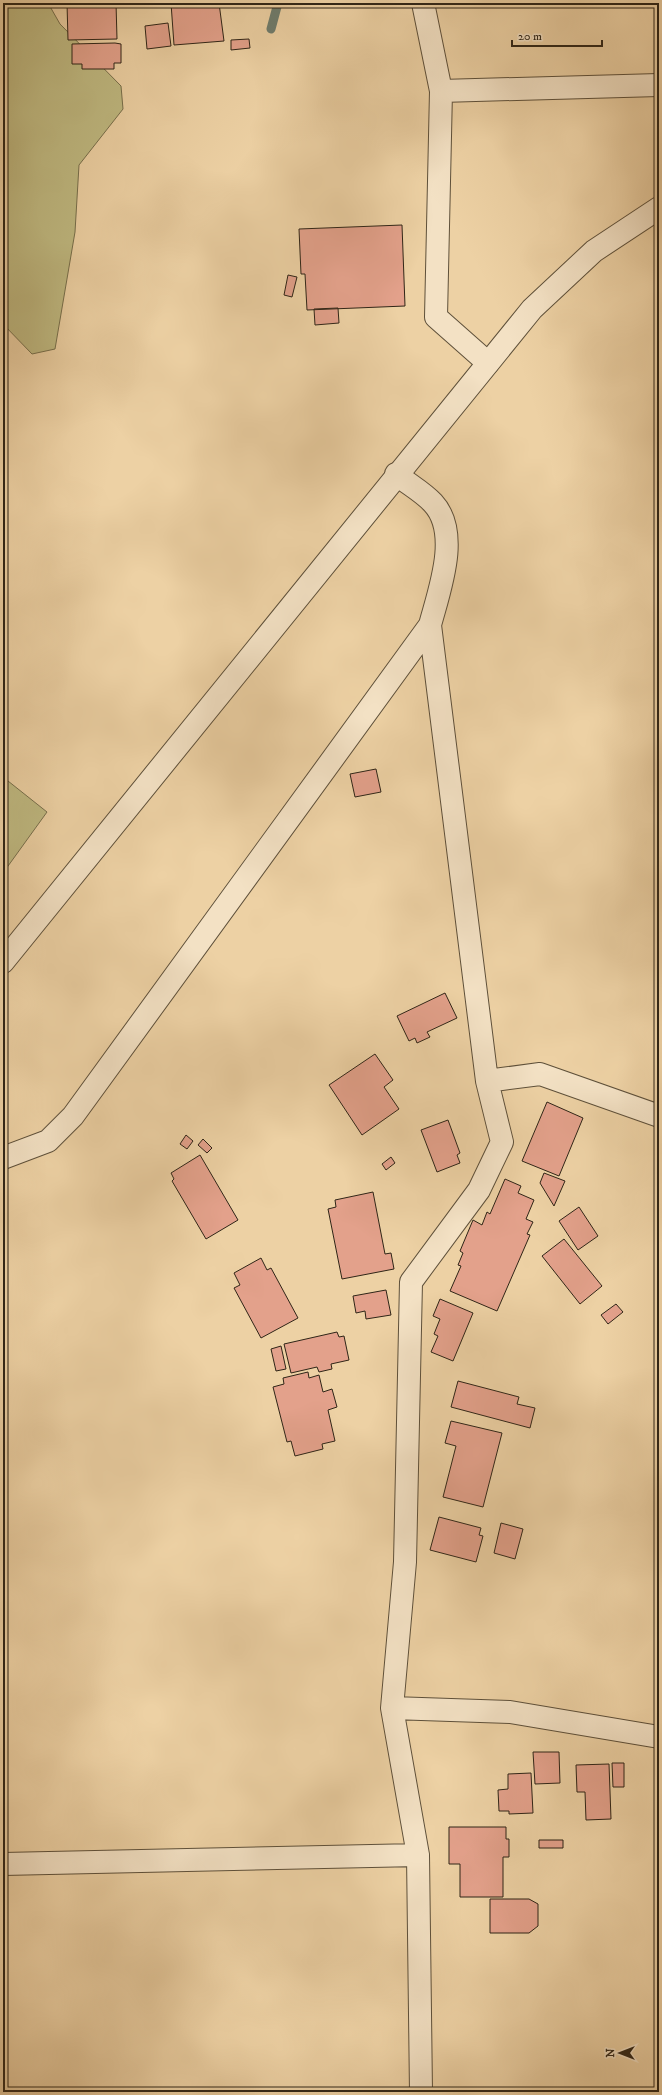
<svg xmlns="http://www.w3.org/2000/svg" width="662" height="2095" font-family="'IM FELL DW Pica',serif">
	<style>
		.green { fill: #bfb981; stroke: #776f4c }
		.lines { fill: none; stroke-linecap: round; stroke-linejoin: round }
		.stream { stroke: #6f7d6e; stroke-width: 9 }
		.building { fill: #e3a18b; stroke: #2f2517 }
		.minor-casing { stroke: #5e503a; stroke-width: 24 }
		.tertiary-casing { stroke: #5e503a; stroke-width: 24 }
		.minor { stroke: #f3e1c4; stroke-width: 22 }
		.tertiary { stroke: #f3e1c4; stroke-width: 22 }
	</style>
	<rect width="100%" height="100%" fill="#edd1a4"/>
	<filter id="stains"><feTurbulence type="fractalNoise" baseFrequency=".005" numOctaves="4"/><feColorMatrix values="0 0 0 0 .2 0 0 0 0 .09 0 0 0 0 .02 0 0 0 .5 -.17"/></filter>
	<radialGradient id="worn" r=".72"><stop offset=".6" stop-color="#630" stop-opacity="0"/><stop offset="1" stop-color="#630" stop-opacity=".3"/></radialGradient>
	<!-- green -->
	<path class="green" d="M3 3H48L60 24 121 86 123 109 79 165 75 232 55 349 32 354 3 324Z
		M3 777 47 812 3 873Z"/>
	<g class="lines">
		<!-- stream -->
		<path class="stream" d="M271 29 278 3"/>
	</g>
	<!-- building -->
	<path class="building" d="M67 3H116L117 39 68 40Z
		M171 3H219L224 41 174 45Z
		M168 23 171 46 147 49 145 26Z
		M249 39 250 48 231 50V40Z
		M115 43 121 44V63H114V69H82V64H72V44Z
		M402 225 405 306 307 310 305 274H301L299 229Z
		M288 275 297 277 292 297 284 295Z
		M338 308 339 323 315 325 314 309Z
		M376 769 381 792 355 797 350 774Z
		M445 993 457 1018 427 1032 430 1037 417 1043 415 1038 409 1041 397 1016Z
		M375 1054 393 1080 384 1087 399 1109 362 1135 329 1085Z
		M547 1102 583 1118 559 1176 522 1161Z
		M448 1120 460 1153 457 1155 460 1163 437 1172 421 1130Z
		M186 1135 193 1141 187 1149 180 1144Z
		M203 1139 212 1148 207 1153 198 1145Z
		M200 1155 238 1220 206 1239 172 1181 174 1179 171 1173Z
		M391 1157 395 1163 386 1170 382 1164Z
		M544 1173 565 1181 554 1206 540 1183Z
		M505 1179 521 1186 518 1193 534 1200 526 1219 533 1222 527 1234 530 1235 497 1311 450 1291 461 1266 458 1265 463 1253 460 1251 473 1220 482 1225 487 1212 490 1214Z
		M373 1192 385 1254 391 1253 394 1269 342 1279 328 1209 336 1207 335 1200Z
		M579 1207 598 1236 578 1250 559 1221Z
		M564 1239 602 1286 580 1304 542 1256Z
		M261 1258 267 1270 271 1268 298 1318 261 1338 234 1288 240 1285 234 1273Z
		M386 1290 391 1315 366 1319 365 1311 356 1313 353 1296Z
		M440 1299 473 1313 453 1361 431 1352 438 1336 434 1334 440 1319 433 1316Z
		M616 1304 623 1312 608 1324 601 1315Z
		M337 1332 339 1337 344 1336 349 1360 331 1364 332 1369 319 1372 317 1367 291 1373 284 1344Z
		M281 1346 286 1369 276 1371 271 1349Z
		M308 1372 309 1378 319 1375 323 1392 332 1389 337 1407 328 1410 335 1441 322 1444 323 1449 295 1456 291 1441 287 1442 273 1387 284 1384 283 1378Z
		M458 1381 519 1397 517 1404 535 1408 530 1428 451 1407Z
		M451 1421 502 1433 483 1507 443 1497 456 1446 445 1443Z
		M439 1517 481 1528 479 1535 483 1536 476 1562 430 1550Z
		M501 1523 523 1529 515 1559 494 1553Z
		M533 1752H559L560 1783 535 1784Z
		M612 1763H624V1787H613Z
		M609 1764 611 1819 586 1820 585 1792H577L576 1765Z
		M531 1773 533 1813 509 1814V1811H499L498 1790 508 1789V1774Z
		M449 1827H506V1839H509V1857H503V1897H460V1864H449Z
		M539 1840H563V1848H539Z
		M490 1899H529L538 1904V1926L529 1933H490Z"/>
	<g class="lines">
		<defs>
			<path id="minor" d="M423 3 441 91
				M488 363 436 317 441 91 659 85
				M487 1081 540 1074 659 1116
				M3 1158 48 1141 73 1116 430 625C439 591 461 533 433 503 423 492 408 484 396 474
				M392 1708 510 1712 659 1737
				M3 1864 418 1855
				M421 2092 418 1855 392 1708 405 1562 411 1282 479 1190 502 1142 487 1081 430 625"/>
			<path id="tertiary" d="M3 962 532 309 594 251 659 208"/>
		</defs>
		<!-- minor casing -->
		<use href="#minor" class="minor-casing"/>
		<!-- tertiary casing -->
		<use href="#tertiary" class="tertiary-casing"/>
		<!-- minor -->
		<use href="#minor" class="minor"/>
		<!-- tertiary -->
		<use href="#tertiary" class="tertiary"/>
	</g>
	<!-- margin -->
	<rect width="662" height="2095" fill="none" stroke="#edd1a4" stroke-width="16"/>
	<rect x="4" y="4" width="654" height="2087" fill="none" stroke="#2f2517" stroke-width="2"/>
	<rect x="8" y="8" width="646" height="2079" fill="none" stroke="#2f2517"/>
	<!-- north arrow -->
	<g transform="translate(620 2053) rotate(270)" stroke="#f3e1c4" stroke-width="3" paint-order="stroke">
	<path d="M0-3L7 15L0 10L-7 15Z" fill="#2f2517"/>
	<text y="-6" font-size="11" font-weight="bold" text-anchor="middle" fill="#2f2517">N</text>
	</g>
	<!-- scale -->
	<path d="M512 40v6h90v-6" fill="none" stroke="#2f2517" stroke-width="2"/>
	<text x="518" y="40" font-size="12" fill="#2f2517" stroke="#f3e1c4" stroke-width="3" paint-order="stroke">20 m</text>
	<rect width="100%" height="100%" filter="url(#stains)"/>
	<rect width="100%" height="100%" fill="url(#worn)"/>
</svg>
